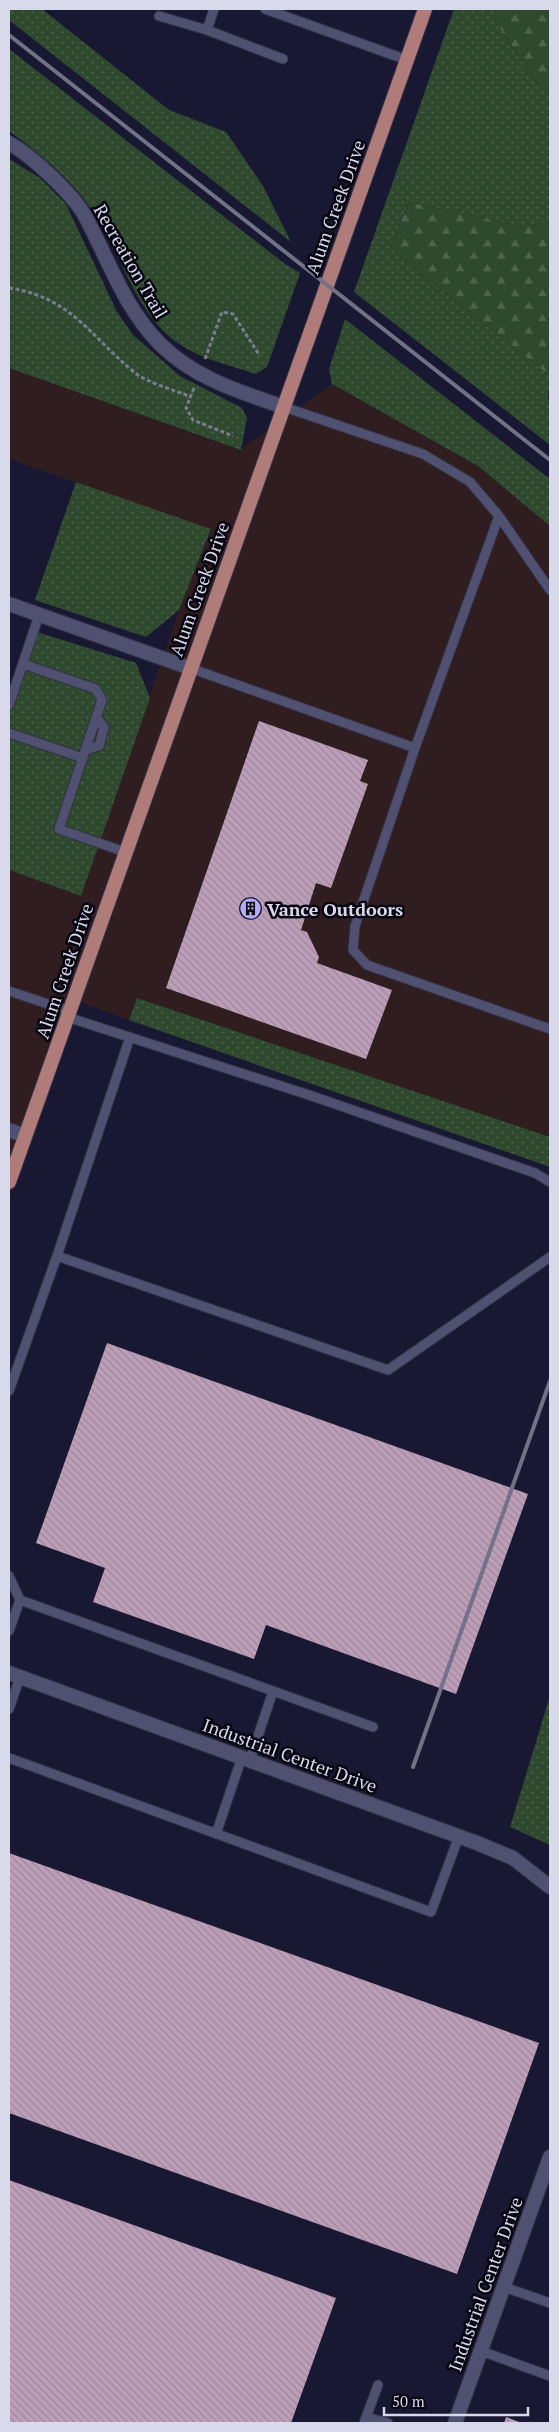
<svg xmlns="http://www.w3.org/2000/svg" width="559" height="2432" font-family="'PT Serif',serif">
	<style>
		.commercial { fill: #301d1f }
		.medical { fill: #301d21 }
		.grass { fill: url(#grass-dots) }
		.forest { fill: url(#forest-firs) }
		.building { fill: url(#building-back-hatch) }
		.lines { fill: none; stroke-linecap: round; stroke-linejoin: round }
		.service-casing { stroke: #333247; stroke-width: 11 }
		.minor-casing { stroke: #333247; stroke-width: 16 }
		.primary-casing { stroke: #333247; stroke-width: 16 }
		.path { stroke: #7b7c91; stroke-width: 3; stroke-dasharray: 4 2.5; stroke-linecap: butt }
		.service { stroke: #505170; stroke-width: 9 }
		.minor { stroke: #505170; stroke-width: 14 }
		.primary { stroke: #b07c7a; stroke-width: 14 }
		.rail { stroke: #717187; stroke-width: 4 }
		.labels { text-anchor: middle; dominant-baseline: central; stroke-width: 5; stroke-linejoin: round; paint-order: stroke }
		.street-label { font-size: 18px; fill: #d8d9eb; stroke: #060510 }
		.poi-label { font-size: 18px; font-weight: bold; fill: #d8d9eb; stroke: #060510; text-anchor: start }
	</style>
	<defs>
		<pattern id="grass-dots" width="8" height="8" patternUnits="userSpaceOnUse" patternTransform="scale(1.25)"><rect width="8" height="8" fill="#2e492e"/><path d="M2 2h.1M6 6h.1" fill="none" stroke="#4c634c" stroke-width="1.8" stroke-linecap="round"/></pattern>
		<pattern id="forest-firs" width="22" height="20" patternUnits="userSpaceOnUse" patternTransform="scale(1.25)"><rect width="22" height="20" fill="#2e492e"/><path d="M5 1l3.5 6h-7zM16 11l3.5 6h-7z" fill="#4c634c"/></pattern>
		<pattern id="building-back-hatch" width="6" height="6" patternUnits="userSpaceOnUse" patternTransform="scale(1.25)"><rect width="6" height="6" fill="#bc9eb8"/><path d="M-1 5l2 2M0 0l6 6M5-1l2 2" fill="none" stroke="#9d879c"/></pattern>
	</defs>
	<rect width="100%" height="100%" fill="#191832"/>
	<!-- commercial -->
	<path class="commercial" d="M9 368 240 450 332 384 478 466 550 526V1137L137 998 129 1020 80 1002 9 1198V870L81 896 179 610 211 530 9 459Z"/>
	<!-- medical -->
	<path class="medical" d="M9 1130 25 1136 9 1182Z"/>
	<!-- grass -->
	<path class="grass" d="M9 9H42L169 110 226 132 263 186 291 242 9 20Z
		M454 9H495V21L539 86 550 98V220L528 228 409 202 390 249 550 376 548 399 550 401V445L354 292Z
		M9 49 285 264 300 273 267 367 256 374C227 364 194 358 170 337 133 304 124 262 99 221 78 185 43 156 9 131Z
		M9 159 40 178 66 204 117 312 133 335 180 376 242 408 247 418 241 450 9 368Z
		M345 319 550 479V526L478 466 332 384 329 369Z
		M76 482 211 529 179 610 146 637 35 600Z
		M37 632 136 663 150 698 81 896 9 870V709Z
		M137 998 550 1137V1167L129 1020Z
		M550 1696V1845L510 1827Z"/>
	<!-- forest -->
	<path class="forest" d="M495 9H550V98L539 86 495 21Z
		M409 202 528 228 550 220V376L390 249Z"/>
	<!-- building -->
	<path class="building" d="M259 721 368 760 360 781 368 784 331 888 316 883 301 930 307 932 319 957 317 963 392 990 366 1059 166 988Z
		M107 1343 528 1494 456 1694 266 1625 254 1659 93 1602 105 1568 36 1543Z
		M9 1853 539 2043 457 2274 9 2113Z
		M9 2180 336 2298 291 2423H9Z
		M506 2417 522 2423H504Z"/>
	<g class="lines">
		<defs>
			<path id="service" d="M265 9 407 60
				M159 16 207 30 214 9
				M207 30 283 59
				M284 407 423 454 470 482 499 516
				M550 590 499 516 415 748 355 926 353 950 367 965 550 1029
				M23 664 96 689 102 700 59 829 125 852
				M190 668 415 748
				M9 705 39 615
				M9 733 83 758
				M85 750 99 746 104 727 97 718
				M9 991 69 1011
				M67 1017 309 1095 535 1173 550 1182
				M130 1037 57 1256 388 1370 550 1257
				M9 1391 57 1256
				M9 1576 20 1600 9 1631
				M20 1600 373 1727
				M9 1709 20 1677
				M9 1758 431 1912 459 1836
				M250 1760 273 1691
				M216 1834 242 1757
				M504 2287 550 2303
				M481 2351 550 2376
				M366 2417 388 2423
				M364 2423 378 2385"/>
			<path id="minor" d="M9 143C32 156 72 193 85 216 109 260 124 308 160 344 194 378 240 392 284 407
				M9 604 190 668
				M9 1130 25 1136
				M9 1673 477 1843 513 1858 550 1887
				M455 2423 550 2157"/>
			<path id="primary" d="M9 1182 425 9"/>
		</defs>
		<!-- service casing -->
		<use href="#service" class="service-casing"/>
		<!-- minor casing -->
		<use href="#minor" class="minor-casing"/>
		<!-- primary casing -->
		<use href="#primary" class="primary-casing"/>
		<!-- path -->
		<path class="path" d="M9 288C71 297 90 336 134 372 147 383 175 390 191 397
			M205 359 222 312 233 314 260 356
			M194 388 186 408 193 420 233 436"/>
		<!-- service -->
		<use href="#service" class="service"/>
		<!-- minor -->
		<use href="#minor" class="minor"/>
		<!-- primary -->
		<use href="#primary" class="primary"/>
		<!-- rail -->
		<path class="rail" d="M9 35 550 460
			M413 1767 550 1381"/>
	</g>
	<!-- icons -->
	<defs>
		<symbol id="building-disc" viewBox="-11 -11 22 22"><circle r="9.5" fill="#b2adf9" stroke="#060510"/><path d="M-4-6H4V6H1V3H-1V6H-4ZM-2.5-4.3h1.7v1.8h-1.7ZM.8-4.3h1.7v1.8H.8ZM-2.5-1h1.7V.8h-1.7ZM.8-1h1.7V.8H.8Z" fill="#111"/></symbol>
	</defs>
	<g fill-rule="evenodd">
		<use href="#building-disc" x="238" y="896" width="25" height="25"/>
	</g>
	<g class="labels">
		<!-- street labels -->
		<g class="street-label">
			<text transform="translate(335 207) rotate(-70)">Alum Creek Drive</text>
			<text transform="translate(131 261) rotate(60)">Recreation Trail</text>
			<text transform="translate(199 589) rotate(-70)">Alum Creek Drive</text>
			<text transform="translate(64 971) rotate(-71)">Alum Creek Drive</text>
			<text transform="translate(290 1755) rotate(20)">Industrial Center Drive</text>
			<text transform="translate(485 2284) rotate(-70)">Industrial Center Drive</text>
		</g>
		<!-- poi labels -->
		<g class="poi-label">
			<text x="267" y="909">Vance Outdoors</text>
		</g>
	</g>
	<!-- border -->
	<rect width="559" height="2432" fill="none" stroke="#d8d9eb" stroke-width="20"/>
	<!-- scale -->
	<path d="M384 2407v8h144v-8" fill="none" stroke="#d8d9eb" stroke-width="2.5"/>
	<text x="392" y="2407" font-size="15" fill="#d8d9eb" stroke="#060510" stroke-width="4" paint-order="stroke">50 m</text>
</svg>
